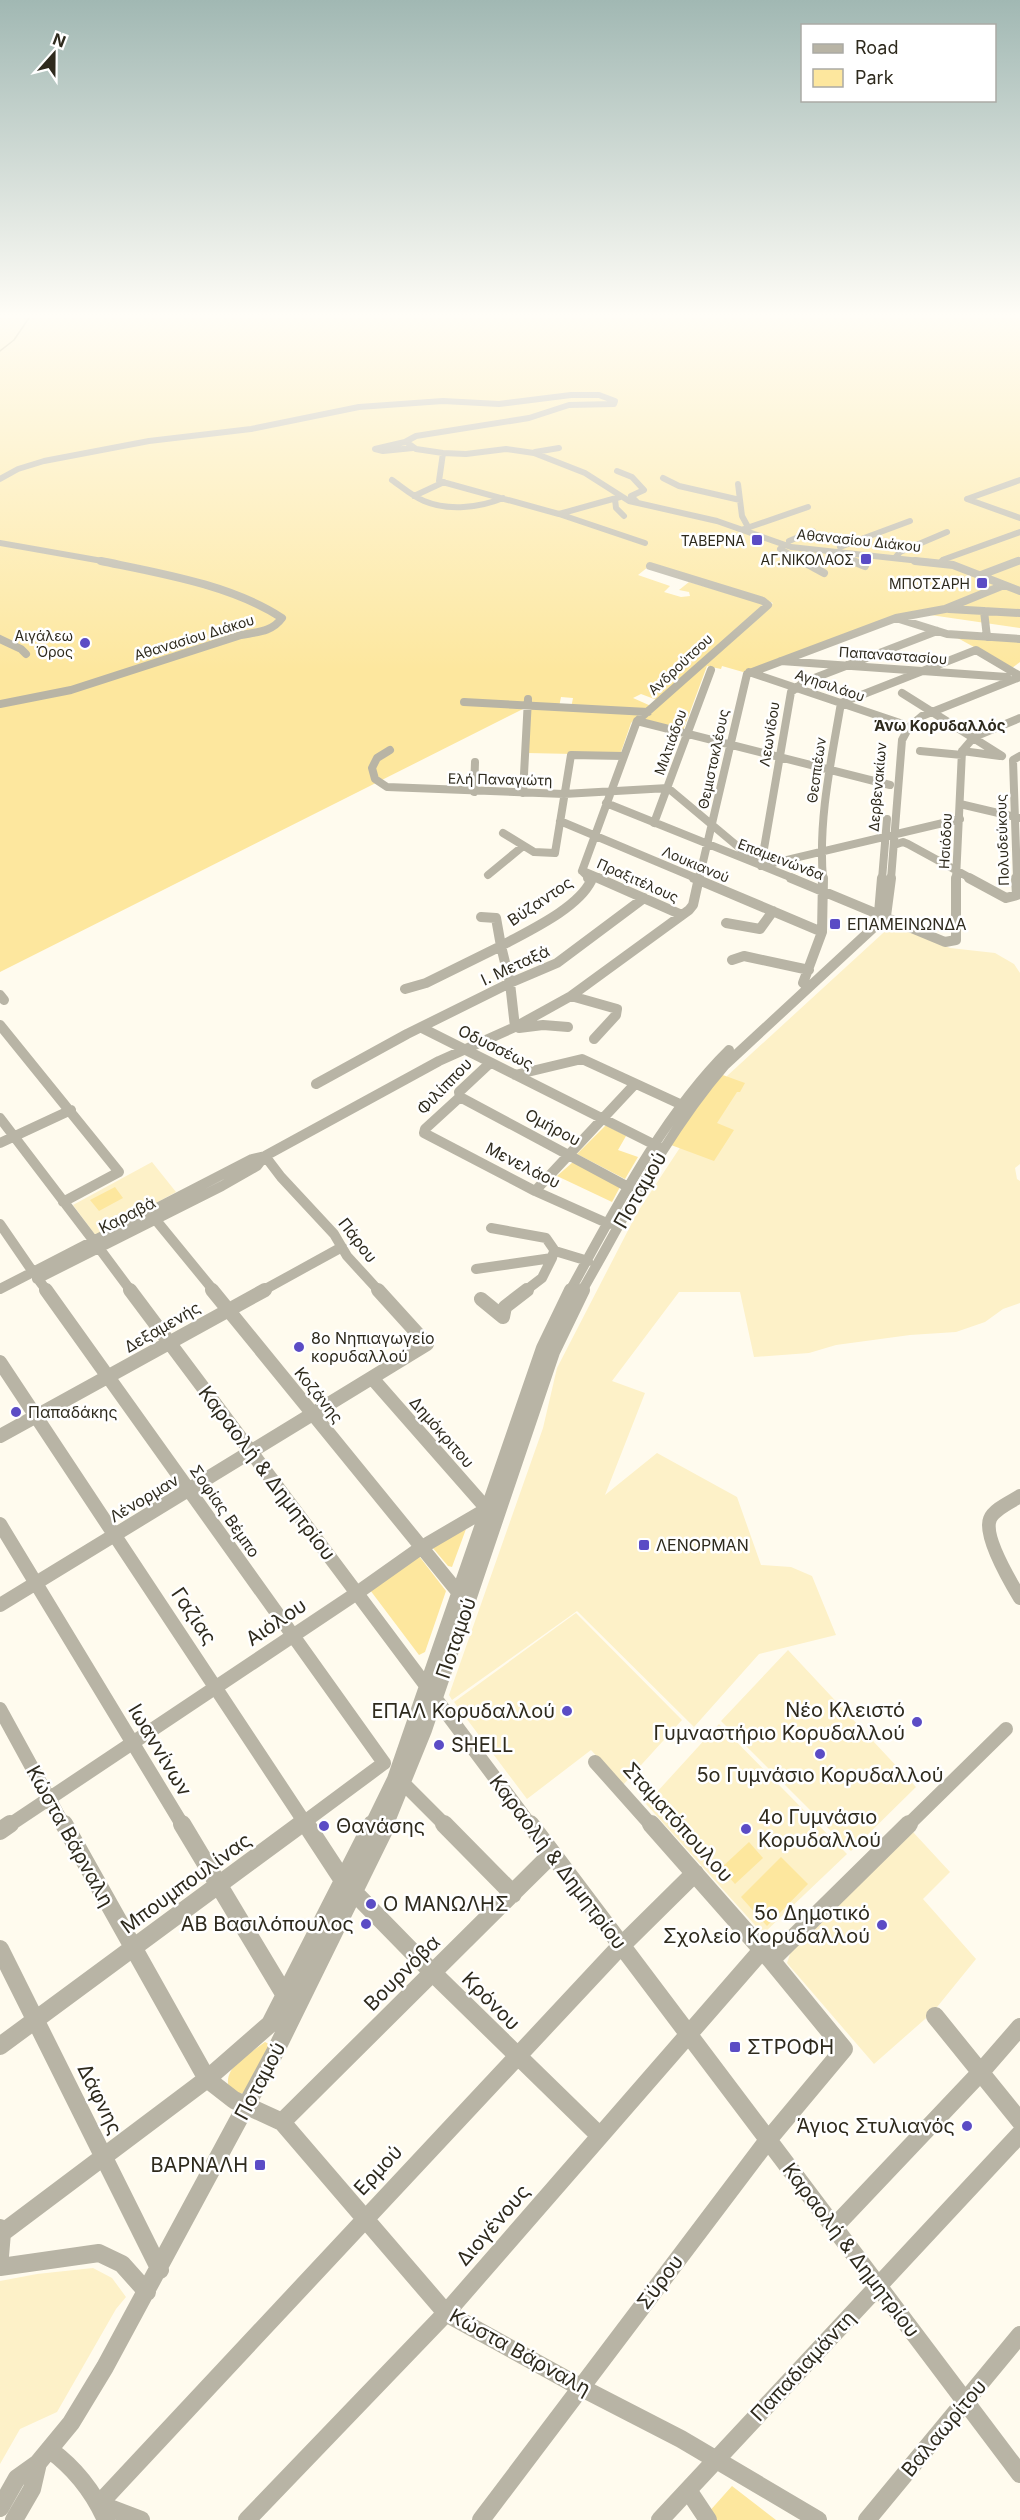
<svg xmlns="http://www.w3.org/2000/svg" width="1020" height="2520" font-family="Inter,sans-serif">
	<style>
		.built { fill: #fdf1c8 }
		.green { fill: #fde79e }
		.lines { fill: none; stroke-linecap: round; stroke-linejoin: round }
		.stream { stroke: #a4914f; stroke-width: 1.5 }
		.minor-far4 { stroke: #b8b4a5; stroke-width: 6 }
		.minor-far3 { stroke: #b8b4a5; stroke-width: 8 }
		.minor-far2 { stroke: #b8b4a5; stroke-width: 10 }
		.minor-far1 { stroke: #b8b4a5; stroke-width: 14 }
		.minor { stroke: #b8b4a5; stroke-width: 18 }
		.poi-dot { fill: #5b4cc5; stroke: #fff; stroke-width: 2 }
		.labels { text-anchor: middle; dominant-baseline: central; stroke-width: 5; stroke-linejoin: round; paint-order: stroke }
		.far-poi-label { font-size: 14px; fill: #2e2a1d; stroke: #fff; text-anchor: end }
		.far-street-label { font-size: 14px; fill: #2e2a1d; stroke: #fff }
		.far-neighbourhood-label { font-size: 15px; font-weight: bold; fill: #2e2a1d; stroke: #fff }
		.street-label { font-size: 16px; fill: #2e2a1d; stroke: #fff }
		.poi-label { font-size: 16px; fill: #2e2a1d; stroke: #fff; text-anchor: start }
		.near-street-label { font-size: 20px; fill: #2e2a1d; stroke: #fff }
		.near-poi-label { font-size: 20px; fill: #2e2a1d; stroke: #fff; text-anchor: end }
	</style>
	<rect width="100%" height="100%" fill="#fffbee"/>
	<!-- built -->
	<path class="built" d="M894 923 950 948 995 953 1014 964 1020 973V1164L1015 1168 1017 1179 1020 1181V1303L1003 1309 985 1322 956 1332 910 1335 836 1345 809 1353 754 1357 740 1292H679L612 1381 645 1393 605 1495 657 1453 737 1497 761 1565 791 1567 812 1576 836 1635 759 1654 694 1727 577 1611 452 1700 449 1695 543 1428 557 1368 637 1213 727 1076Z
		M152 1162 176 1192 96 1236 73 1205Z
		M576 1613 682 1720 623 1785 591 1750 527 1799 454 1702Z
		M788 1650 916 1787 851 1851 721 1721Z
		M719 1724 847 1854 763 1934 646 1804Z
		M913 1832 950 1872 923 1899 976 1959 933 2012 874 2064 787 1963 791 1951Z
		M93 2268 112 2278 126 2297 116 2309 57 2412 20 2429 0 2464V2281L37 2274Z"/>
	<!-- green -->
	<path class="green" d="M0 318H1020V628L910 612 897 615 743 672 722 666 721 669 707 666 683 731 641 720 773 603C733 585 688 585 648 567L638 575 670 586 664 592 681 597 690 596 689 592 679 590 689 582 764 604 657 700 641 694 633 698 651 706 646 710 571 708 573 698 561 697 559 707 529 706 0 972Z
		M954 636 1020 641V662L1012 668Z
		M532 709 641 713 631 723 620 755 527 753 530 710Z
		M720 1074 745 1083 740 1092H737L717 1123 734 1130 714 1161 671 1145Z
		M606 1125 626 1136 618 1150 638 1157 625 1179 577 1154Z
		M573 1162 620 1187 612 1202 557 1176Z
		M115 1187 123 1198 99 1211 90 1200Z
		M466 1529 452 1567 448 1566 432 1547Z
		M419 1556 446 1591 425 1652 419 1655 370 1590Z
		M749 1842 763 1858 735 1884 721 1868Z
		M781 1857 808 1884 767 1926 741 1897Z
		M265 2042 271 2045 244 2093 239 2094 229 2088C222 2067 251 2053 265 2042Z
		M732 2486 776 2520H711L707 2514Z"/>
	<g class="lines">
		<!-- stream -->
		<path class="stream" d="M0 351 14 340 29 318"/>
		<!-- minor-far4 -->
		<path class="minor-far4" d="M409 444 416 449 443 453 466 454 506 449 534 453 585 473 629 501 717 521 791 547 929 562
			M535 452 559 448
			M443 453 439 481 559 514 620 497
			M617 471 632 477 644 490 631 496 638 503
			M663 478 679 486 740 500
			M0 479 18 469 44 461 149 441 251 429 359 407 443 401 499 404 571 395H599L615 401 614 404 569 405 529 418 416 436 405 442 375 449 383 451 413 448
			M392 480C402 487 412 496 424 501 448 511 479 508 503 498
			M738 484 742 516 748 527
			M414 496 444 482
			M615 499 616 508 624 516
			M967 499 1020 518
			M967 499 1020 480
			M559 514 645 543
			M744 529 808 507
			M789 541 813 531
			M0 543 108 562
			M840 547 910 521
			M780 549 804 562
			M844 557 856 562
			M895 558 900 552 947 532
			M942 562 945 559 1020 532
			M1014 562 1020 560"/>
		<!-- minor-far3 -->
		<path class="minor-far3" d="M802 561 824 573
			M853 561 865 566
			M915 561 953 565 1020 591
			M941 563 943 561
			M981 575 1018 561
			M949 609 1020 613
			M984 611 987 637
			M896 618 947 634 1020 639
			M0 639 21 649 26 654
			M781 661 1007 677
			M749 672 903 724
			M902 693 1002 756
			M464 702 648 712
			M0 704 71 690 241 635C257 632 272 632 282 618 232 585 159 573 101 561
			M637 721 890 785
			M390 750 377 758 372 768 375 779 387 787 564 794 668 788 754 860
			M920 751 962 755
			M962 751 1000 756
			M474 792 475 762
			M523 793 528 699
			M606 803 795 879
			M960 804 1020 818
			M560 821 698 879
			M654 823 711 670
			M503 833 534 852 555 853 571 755 623 756
			M894 845 903 842 908 844 972 879
			M761 866 791 692 804 682 937 631
			M761 866 960 819
			M582 871 637 721 768 605 763 601 650 566
			M582 871 590 879
			M583 871 602 879
			M488 875 522 847
			M699 879 747 674 896 618 945 609 1004 585
			M823 879C818 820 831 762 841 703L976 650 1020 676
			M882 879 887 819
			M891 879 902 740 909 727 922 716 1020 677
			M956 879 962 751 974 737 1020 718
			M1017 879 1013 760 1020 756"/>
		<!-- minor-far2 -->
		<path class="minor-far2" d="M598 878 682 915
			M694 878 822 932
			M791 878 945 942 956 940V878
			M969 878 1006 898 1017 895 1016 878
			M879 913 882 878
			M726 923 760 929 773 911
			M732 960 744 956 809 970
			M803 983 822 932 823 878
			M405 989 426 983 501 946 496 918 481 917
			M0 995 4 1000
			M571 996 617 1009 616 1015 594 1039
			M0 1025 119 1172 63 1202
			M515 1027 510 983 501 946C528 931 577 909 591 881L588 878
			M422 1028 663 1149
			M519 1028 543 1025 568 1027
			M490 1063 459 1092 460 1097 425 1129 424 1133 535 1191 609 1224
			M515 1075 582 1059 682 1105
			M316 1084 407 1034 510 983 557 963 644 898
			M460 1097 630 1188
			M0 1118 93 1240
			M0 1143 71 1110
			M265 1156 281 1177 334 1234 347 1256 379 1291
			M535 1191 635 1084
			M155 1219 214 1291
			M0 1224 33 1272
			M491 1228 546 1238 555 1251 588 1261
			M99 1248 131 1291
			M476 1269 552 1258 553 1254
			M37 1279 222 1186 257 1166 264 1157
			M38 1279 47 1291
			M0 1289 252 1159 265 1156 439 1061 515 1027 571 996 689 910 693 905 699 878
			M262 1291 342 1247
			M525 1291 542 1278 552 1258
			M570 1291C614 1211 664 1114 729 1050
			M582 1291C626 1214 667 1132 725 1065L886 916 891 878"/>
		<!-- minor-far1 -->
		<path class="minor-far1" d="M46 1290 384 1763
			M130 1290 531 1826
			M212 1290 458 1592
			M481 1299 503 1317 505 1307 527 1290
			M0 1362 307 1826
			M0 1436 265 1290
			M1020 1496C1011 1502 994 1509 990 1519 983 1536 1011 1583 1020 1598
			M0 1524 183 1826
			M0 1605 427 1344 378 1290
			M0 1709 64 1826
			M595 1762 652 1826
			M405 1785 446 1826
			M8 1826 357 1593 422 1547 487 1509 372 1378
			M299 1826 384 1763
			M371 1826 394 1779 543 1348 571 1290
			M386 1826 425 1730 553 1352 583 1290
			M907 1826 1006 1729"/>
		<!-- minor -->
		<path class="minor" d="M64 1824 207 2079 234 2100 282 2122 446 2313 580 2387 681 2439 818 2520
			M182 1824 286 1997
			M306 1824 344 1882 434 1974 600 2136
			M444 1824 513 1894
			M530 1824 1020 2474
			M0 1831 10 1824
			M0 1949 160 2270
			M771 1960 909 1824
			M935 2016 1020 2121
			M0 2046 301 1824
			M282 2122 552 1854
			M834 2227 980 2073 1020 2027
			M0 2228 2 2233 0 2256
			M2 2233 207 2079 270 2024 372 1824
			M0 2267 99 2253 122 2264 147 2292
			M50 2450C76 2469 93 2491 106 2520
			M688 2490 708 2520
			M99 2504 615 1952 695 1873
			M99 2504 141 2520
			M0 2508 17 2478 38 2463 71 2423 105 2367 275 2052 387 1824
			M14 2520 32 2489 38 2463
			M247 2520 446 2313 762 1950
			M481 2520 768 2140 844 2049 771 1960 651 1824
			M660 2520 1020 2134
			M867 2520 1020 2335"/>
	</g>
	<!-- sky -->
	<linearGradient id="sky" x2="0" y2="1"><stop stop-color="#a1b8b3"/><stop offset="0.47" stop-color="#fffdf7"/><stop offset="1" stop-color="#fffdf7" stop-opacity="0"/></linearGradient>
	<rect width="1020" height="670" fill="url(#sky)"/>
	<!-- markers -->
	<g class="poi-dot">
		<rect x="751" y="534" width="12" height="12" rx="3"/>
		<rect x="860" y="553" width="12" height="12" rx="3"/>
		<rect x="976" y="577" width="12" height="12" rx="3"/>
		<circle cx="85" cy="643" r="6"/>
		<rect x="829" y="918" width="12" height="12" rx="3"/>
		<circle cx="299" cy="1347" r="6"/>
		<circle cx="16" cy="1412" r="6"/>
		<rect x="638" y="1539" width="12" height="12" rx="3"/>
		<circle cx="567" cy="1711" r="6"/>
		<circle cx="917" cy="1722" r="6"/>
		<circle cx="439" cy="1745" r="6"/>
		<circle cx="820" cy="1754" r="6"/>
		<circle cx="324" cy="1826" r="6"/>
		<circle cx="746" cy="1829" r="6"/>
		<circle cx="371" cy="1904" r="6"/>
		<circle cx="366" cy="1924" r="6"/>
		<circle cx="882" cy="1925" r="6"/>
		<rect x="729" y="2041" width="12" height="12" rx="3"/>
		<circle cx="967" cy="2126" r="6"/>
		<rect x="254" y="2159" width="12" height="12" rx="3"/>
	</g>
	<g class="labels">
		<!-- far-poi labels -->
		<g class="far-poi-label">
			<text x="745" y="540">ΤΑΒΕΡΝΑ</text>
			<text x="854" y="559">ΑΓ.ΝΙΚΟΛΑΟΣ</text>
			<text x="970" y="583">ΜΠΟΤΣΑΡΗ</text>
			<text x="73" y="635">Αιγάλεω<tspan x="73" dy="16">Όρος</tspan></text>
		</g>
		<!-- far-street labels -->
		<g class="far-street-label">
			<text transform="translate(859 540) rotate(6)">Αθανασίου Διάκου</text>
			<text transform="translate(194 637) rotate(-17)">Αθανασίου Διάκου</text>
			<text transform="translate(893 655) rotate(4)">Παπαναστασίου</text>
			<text transform="translate(680 664) rotate(-43)">Ανδρούτσου</text>
			<text transform="translate(830 685) rotate(19)">Αγησιλάου</text>
			<text transform="translate(769 734) rotate(-81)">Λεωνίδου</text>
			<text transform="translate(670 742) rotate(-70)">Μιλτιάδου</text>
			<text transform="translate(713 759) rotate(-78)">Θεμιστοκλέους</text>
			<text transform="translate(816 770) rotate(-82)">Θεσπιέων</text>
			<text transform="translate(500 779) rotate(1)">Ελή Παναγιώτη</text>
			<text transform="translate(877 787) rotate(-85)">Δερβενακίων</text>
			<text transform="translate(1002 840) rotate(-92)">Πολυδεύκους</text>
			<text transform="translate(945 841) rotate(-87)">Ησιόδου</text>
			<text transform="translate(781 859) rotate(21)">Επαμεινώνδα</text>
			<text transform="translate(696 864) rotate(23)">Λουκιανού</text>
			<text transform="translate(638 880) rotate(24)">Πραξιτέλους</text>
		</g>
		<!-- far-neighbourhood labels -->
		<g class="far-neighbourhood-label">
			<text x="940" y="725">Άνω Κορυδαλλός</text>
		</g>
		<!-- street labels -->
		<g class="street-label">
			<text transform="translate(540 901) rotate(-34)">Βύζαντος</text>
			<text transform="translate(515 965) rotate(-25)">Ι. Μεταξά</text>
			<text transform="translate(496 1047) rotate(26)">Οδυσσέως</text>
			<text transform="translate(444 1086) rotate(-46)">Φιλίππου</text>
			<text transform="translate(553 1127) rotate(28)">Ομήρου</text>
			<text transform="translate(523 1165) rotate(27)">Μενελάου</text>
			<text transform="translate(127 1215) rotate(-27)">Καραβά</text>
			<text transform="translate(358 1240) rotate(52)">Πάρου</text>
			<text transform="translate(162 1327) rotate(-30)">Δεξαμενής</text>
			<text transform="translate(319 1395) rotate(51)">Κοζάνης</text>
			<text transform="translate(442 1432) rotate(49)">Δημόκριτου</text>
			<text transform="translate(144 1498) rotate(-31)">Λένορμαν</text>
			<text transform="translate(225 1511) rotate(55)">Σοφίας Βέμπο</text>
		</g>
		<!-- poi labels -->
		<g class="poi-label">
			<text x="847" y="924">ΕΠΑΜΕΙΝΩΝΔΑ</text>
			<text x="311" y="1338">8ο Νηπιαγωγείο<tspan x="311" dy="18">κορυδαλλού</tspan></text>
			<text x="28" y="1412">Παπαδάκης</text>
			<text x="656" y="1545">ΛΕΝΟΡΜΑΝ</text>
		</g>
		<!-- near-street labels -->
		<g class="near-street-label">
			<text transform="translate(640 1190) rotate(-60)">Ποταμού</text>
			<text transform="translate(267 1473) rotate(53)">Καραολή &amp; Δημητρίου</text>
			<text transform="translate(194 1616) rotate(56)">Γαζίας</text>
			<text transform="translate(276 1622) rotate(-34)">Αιόλου</text>
			<text transform="translate(456 1638) rotate(-71)">Ποταμού</text>
			<text transform="translate(160 1750) rotate(59)">Ιωαννίνων</text>
			<text transform="translate(678 1822) rotate(48)">Σταματόπουλου</text>
			<text transform="translate(70 1836) rotate(61)">Κώστα Βάρναλη</text>
			<text transform="translate(558 1862) rotate(53)">Καραολή &amp; Δημητρίου</text>
			<text transform="translate(186 1883) rotate(-36)">Μπουμπουλίνας</text>
			<text transform="translate(402 1973) rotate(-45)">Βουρνόβα</text>
			<text transform="translate(491 2001) rotate(45)">Κρόνου</text>
			<text transform="translate(260 2081) rotate(-62)">Ποταμού</text>
			<text transform="translate(100 2099) rotate(64)">Δάφνης</text>
			<text transform="translate(378 2170) rotate(-47)">Ερμού</text>
			<text transform="translate(493 2225) rotate(-49)">Διογένους</text>
			<text transform="translate(851 2250) rotate(53)">Καραολή &amp; Δημητρίου</text>
			<text transform="translate(660 2282) rotate(-53)">Σύρου</text>
			<text transform="translate(520 2352) rotate(29)">Κώστα Βάρναλη</text>
			<text transform="translate(803 2366) rotate(-47)">Παπαδιαμάντη</text>
			<text transform="translate(944 2428) rotate(-50)">Βαλαωρίτου</text>
		</g>
		<!-- near-poi labels -->
		<g class="near-poi-label">
			<text x="905" y="1710">Νέο Κλειστό<tspan x="905" dy="23">Γυμναστήριο Κορυδαλλού</tspan></text>
			<text x="555" y="1711">ΕΠΑΛ Κορυδαλλού</text>
			<text x="451" y="1745" text-anchor="start">SHELL</text>
			<text x="820" y="1775" text-anchor="middle">5ο Γυμνάσιο Κορυδαλλού</text>
			<text x="758" y="1817" text-anchor="start">4ο Γυμνάσιο<tspan x="758" dy="23">Κορυδαλλού</tspan></text>
			<text x="336" y="1826" text-anchor="start">Θανάσης</text>
			<text x="383" y="1904" text-anchor="start">O ΜΑΝΩΛΗΣ</text>
			<text x="870" y="1913">5ο Δημοτικό<tspan x="870" dy="23">Σχολείο Κορυδαλλού</tspan></text>
			<text x="354" y="1924">ΑΒ Βασιλόπουλος</text>
			<text x="747" y="2047" text-anchor="start">ΣΤΡΟΦΗ</text>
			<text x="955" y="2126">Άγιος Στυλιανός</text>
			<text x="248" y="2165">ΒΑΡΝΑΛΗ</text>
		</g>
	</g>
	<!-- legend -->
	<rect x="801" y="24" width="195" height="78" fill="#ffffff" stroke="#abaaa5" stroke-width="1.5"/>
	<rect x="813" y="44" width="30" height="9" fill="#b8b4a5" stroke="#abaaa5" stroke-width="1.5"/>
	<text x="855" y="54" font-size="18" fill="#2e2a1d">Road</text>
	<rect x="813" y="69" width="30" height="18" fill="#fde79e" stroke="#abaaa5" stroke-width="1.5"/>
	<text x="855" y="84" font-size="18" fill="#2e2a1d">Park</text>
	<!-- north arrow -->
	<g transform="translate(54 54) rotate(21)" stroke="#ffffff" stroke-width="4.5" paint-order="stroke">
	<path d="M0-4.5L10 22L0 15L-10 22Z" fill="#2e2a1d"/>
	<text y="-9" font-size="16" font-weight="bold" text-anchor="middle" fill="#2e2a1d">N</text>
	</g>
</svg>
